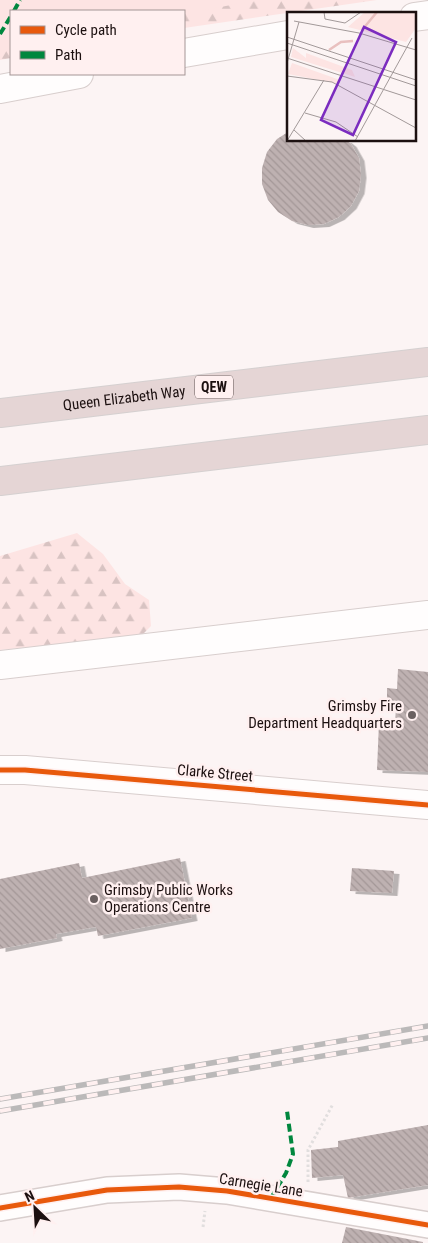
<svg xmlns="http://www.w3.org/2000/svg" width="428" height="1243" font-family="'Roboto Condensed',sans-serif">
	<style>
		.forest { fill: url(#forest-firs) }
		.green { fill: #fde4e3 }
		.building { fill: url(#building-back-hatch); filter: url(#shadow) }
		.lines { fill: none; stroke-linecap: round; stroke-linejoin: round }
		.street-casing { stroke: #d8cecd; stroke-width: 28 }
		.secondary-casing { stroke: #d8cecd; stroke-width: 30 }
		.highway-casing { stroke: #d5d0d0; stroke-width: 30 }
		.path { stroke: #e1dede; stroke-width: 3; stroke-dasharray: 2.5 2.5; stroke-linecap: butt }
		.street { stroke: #fffdfd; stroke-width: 25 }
		.secondary { stroke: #fffdfd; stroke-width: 28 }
		.highway { stroke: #e5d5d5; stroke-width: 28 }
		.rail-casing { stroke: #bbb9b9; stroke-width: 5.5 }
		.rail { stroke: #fff0f0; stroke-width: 4; stroke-dasharray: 11; stroke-linecap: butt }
		.quiet { stroke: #00873e; stroke-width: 4; stroke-dasharray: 8 4; stroke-linecap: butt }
		.cycleway-casing { stroke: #fff0f0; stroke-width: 8 }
		.cycleway { stroke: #e8590c; stroke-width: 5 }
		.poi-dot { fill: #6a6060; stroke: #fff0f0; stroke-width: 2 }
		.labels { text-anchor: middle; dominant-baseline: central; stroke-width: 5; stroke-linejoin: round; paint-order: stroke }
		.shield { fill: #fff0f0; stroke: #605353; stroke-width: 1 }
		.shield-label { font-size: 14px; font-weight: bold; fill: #1c1010 }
		.street-label { font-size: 15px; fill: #1c1010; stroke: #fff0f0 }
		.poi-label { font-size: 15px; fill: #1c1010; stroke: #fff0f0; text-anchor: end }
		.inset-river { fill: none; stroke: #e9c0bf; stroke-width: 2.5 }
		.inset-road { fill: none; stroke: #a29999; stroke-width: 1 }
		.view { fill: #7b2cbf; fill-opacity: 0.15; stroke: #7b2cbf; stroke-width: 2.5 }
		.inset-edge { fill: none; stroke: #1c1010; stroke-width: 2.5 }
	</style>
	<defs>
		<pattern id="forest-firs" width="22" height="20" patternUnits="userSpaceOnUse" patternTransform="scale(1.25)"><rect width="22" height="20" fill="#fde4e3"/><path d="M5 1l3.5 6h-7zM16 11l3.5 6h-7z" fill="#d8c3c2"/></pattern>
		<pattern id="building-back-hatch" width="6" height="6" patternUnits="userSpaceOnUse" patternTransform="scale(1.25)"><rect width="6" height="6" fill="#beb1b1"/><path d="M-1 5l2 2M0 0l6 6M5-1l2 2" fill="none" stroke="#a39797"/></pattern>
		<filter id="shadow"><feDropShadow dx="5.5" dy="3" stdDeviation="0" flood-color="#0004"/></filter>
	</defs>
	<rect width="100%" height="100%" fill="#fcf4f4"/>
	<!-- forest -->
	<path class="forest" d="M0 0H377L184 28V11H11V58L0 60Z
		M77 533 103 554 125 584 149 600 151 626 142 635 0 650V556Z"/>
	<!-- green -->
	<path class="green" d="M0 0H257L184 14V11H11V47L0 49Z"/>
	<!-- building -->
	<path class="building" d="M288 132V140H346L351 144 359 158 361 175 359 191 351 206 339 217 324 224 308 225 292 221 278 212 268 200 262 184V168L267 152 277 139Z
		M398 669 428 672V772L377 770 379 722H395L396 708 387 707V688L397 689Z
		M180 858 192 918 98 936 96 927 56 934 57 938 0 949V879L79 863 82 878Z
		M352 868 394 871 392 893 350 891Z
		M428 1125V1185L348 1198 343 1175 312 1178 311 1150 338 1147V1141Z
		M346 1227 423 1242V1243H342Z"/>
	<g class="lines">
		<defs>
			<path id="street" d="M0 1208 107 1190 179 1187 227 1191 428 1225"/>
			<path id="secondary" d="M414 17 428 15
				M184 53 288 35
				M0 89 79 74
				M0 665 428 615
				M0 770H25L428 805"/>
			<g id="highway">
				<path id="s1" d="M0 413 428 362"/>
				<path d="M0 481 428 430"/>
			</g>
		</defs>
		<!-- street casing -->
		<use href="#street" class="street-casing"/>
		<!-- secondary casing -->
		<use href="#secondary" class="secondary-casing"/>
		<!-- highway casing -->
		<use href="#highway" class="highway-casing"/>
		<!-- path -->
		<path class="path" d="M308 1182V1150L333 1104
			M203 1227 205 1211"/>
		<!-- street -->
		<use href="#street" class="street"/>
		<!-- secondary -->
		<use href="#secondary" class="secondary"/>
		<!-- highway -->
		<use href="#highway" class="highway"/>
		<defs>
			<path id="rail" d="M0 1099 428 1026
				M0 1111 428 1038"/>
		</defs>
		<!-- rail casing -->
		<use href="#rail" class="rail-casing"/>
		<!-- rail -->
		<use href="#rail" class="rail"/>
		<!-- quiet -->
		<path class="quiet" d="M14 11 20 0
			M0 34 11 16
			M271 1198 286 1173 293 1154 287 1111"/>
		<defs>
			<path id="cycleway" d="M0 770H25L428 805
				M0 1208 107 1190 179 1187 227 1191 428 1225"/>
		</defs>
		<!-- cycleway casing -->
		<use href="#cycleway" class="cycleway-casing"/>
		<!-- cycleway -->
		<use href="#cycleway" class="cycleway"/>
	</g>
	<!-- markers -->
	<g class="poi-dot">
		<circle cx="412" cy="715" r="5"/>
		<circle cx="94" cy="899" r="5"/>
	</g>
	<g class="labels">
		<!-- shield labels -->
		<rect class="shield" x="195" y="375.5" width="38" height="23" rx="4"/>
		<g class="shield-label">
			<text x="214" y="387">QEW</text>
		</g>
		<!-- street labels -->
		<g class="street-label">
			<text stroke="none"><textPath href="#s1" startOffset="125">Queen Elizabeth Way</textPath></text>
			<text transform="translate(215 773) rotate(5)">Clarke Street</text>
			<text transform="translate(261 1185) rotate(9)">Carnegie Lane</text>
		</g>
		<!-- poi labels -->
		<g class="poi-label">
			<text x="402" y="706">Grimsby Fire<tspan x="402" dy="17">Department Headquarters</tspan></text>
			<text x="104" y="890" text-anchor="start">Grimsby Public Works<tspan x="104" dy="17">Operations Centre</tspan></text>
		</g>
	</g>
	<!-- overview -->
	<g transform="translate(287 12)">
		<rect width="129" height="129" fill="#fcf4f4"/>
		<path d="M6 36 19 46V41L65 58 68 65 4 45Z" fill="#fde4e3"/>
		<path d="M78 0H129V16L119 30 61 15ZM5 51 53 68 52 72 1 62Z" fill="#fde4e3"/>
		<path class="inset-river" d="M75 18 90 0M42 38 54 30 66 29"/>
		<path class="inset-road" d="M37 0 38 7 58 11 74 0M7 9 72 21 129 38M0 25 129 68M0 31 129 74M0 46 129 88M0 51 12 10M0 64 45 70 129 116M18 101 49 110 71 125M7 118 19 129M0 129 37 68M68 129 125 26"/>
		<path class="view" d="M77 15 109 30 66 123 34 108Z"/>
		<rect width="129" height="129" class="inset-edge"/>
	</g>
	<!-- legend -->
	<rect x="10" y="10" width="175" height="65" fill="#fff0f0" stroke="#a49696"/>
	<rect x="20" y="26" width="25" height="8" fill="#e8590c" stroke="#a49696"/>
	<text x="55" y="35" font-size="15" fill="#1c1010">Cycle path</text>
	<rect x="20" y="51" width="25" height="8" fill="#00873e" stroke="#a49696"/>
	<text x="55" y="60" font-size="15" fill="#1c1010">Path</text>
	<!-- north arrow -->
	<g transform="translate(35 1208) rotate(335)" stroke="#fff0f0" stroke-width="4" paint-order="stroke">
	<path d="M0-4L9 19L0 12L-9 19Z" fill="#1c1010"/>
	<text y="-8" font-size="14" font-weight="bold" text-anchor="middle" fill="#1c1010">N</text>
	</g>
</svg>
